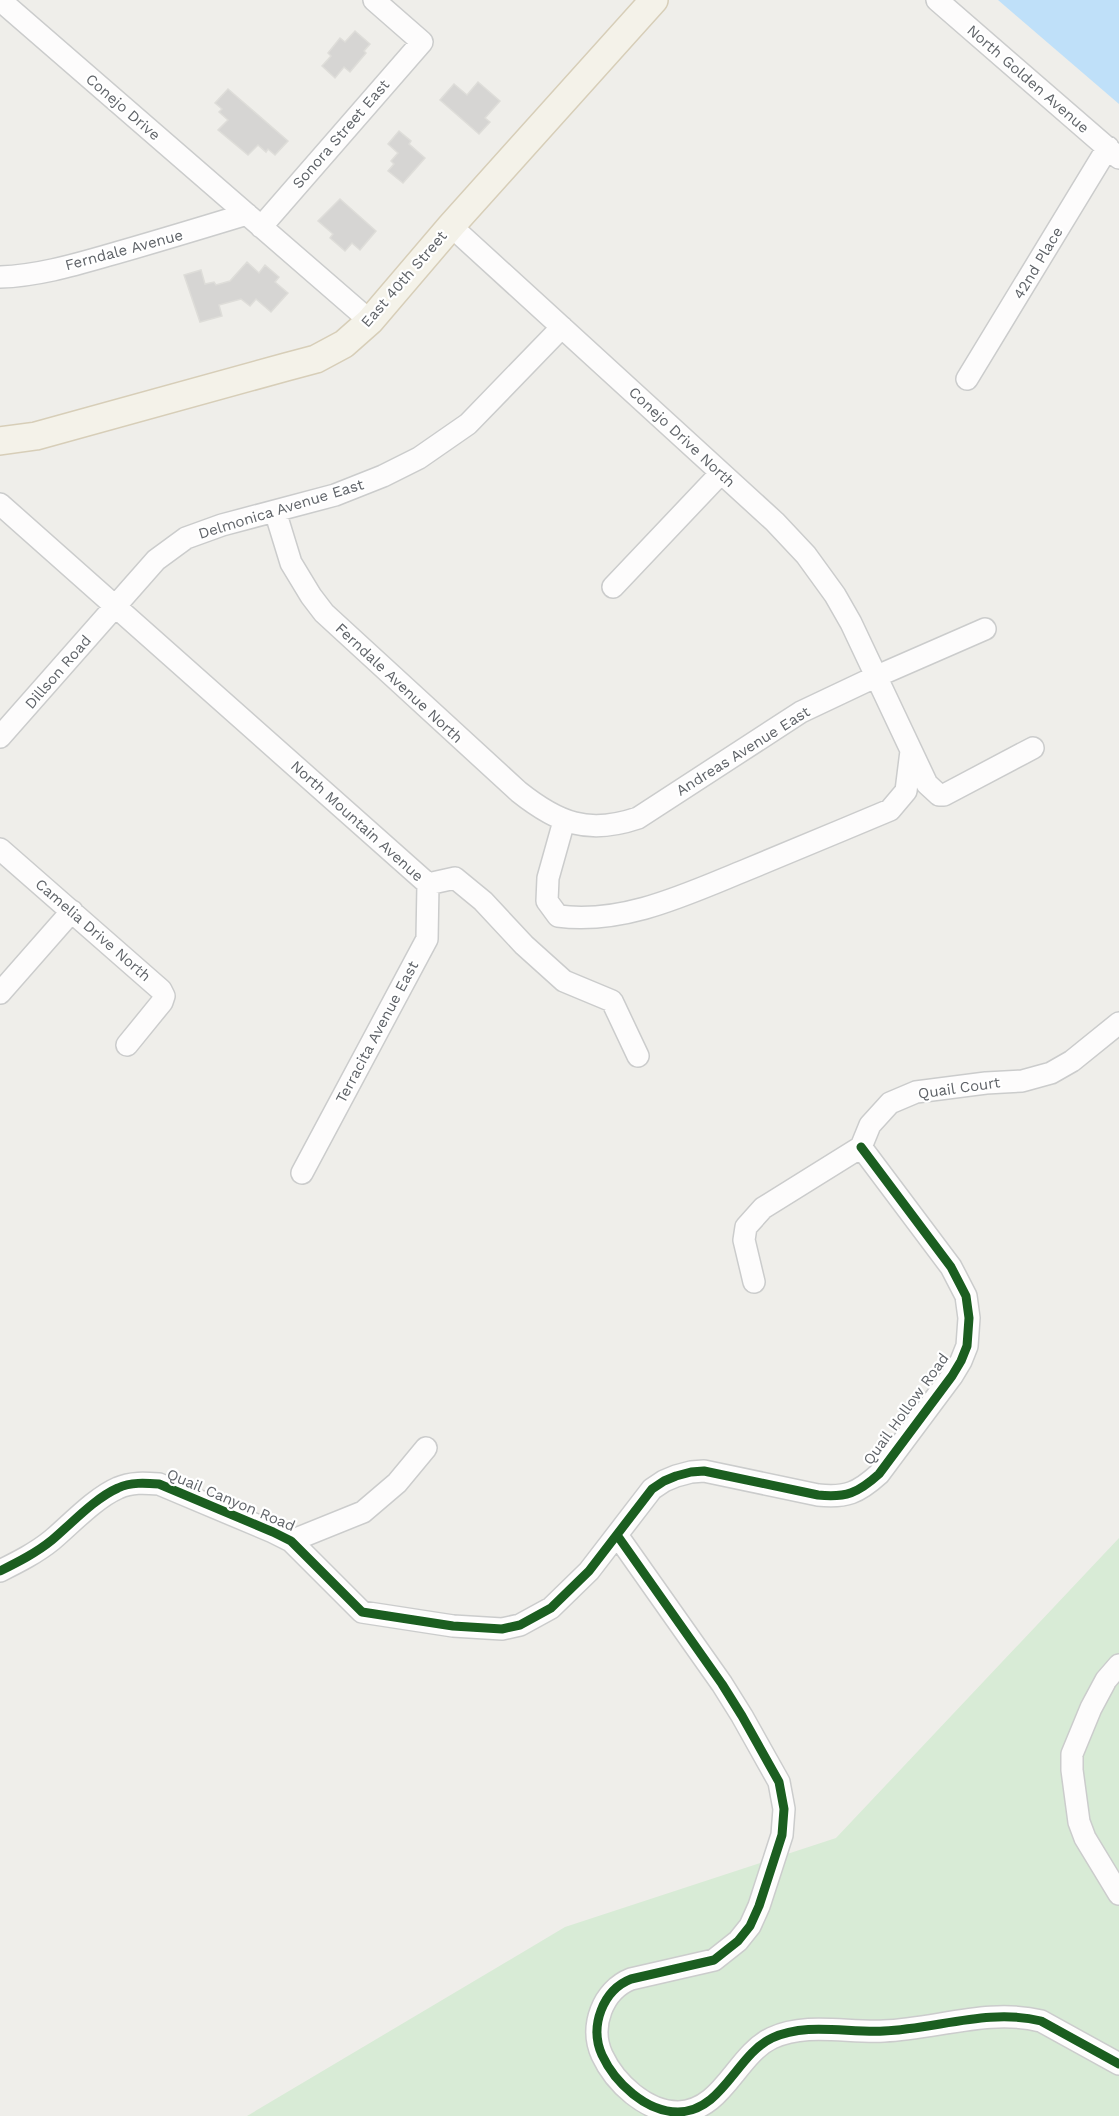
<svg xmlns="http://www.w3.org/2000/svg" width="1119" height="2116" font-family="'Work Sans',sans-serif">
	<style>
		.green { fill: #d8ebd6 }
		.water { fill: #bfe0f9 }
		.building { fill: #d6d5d3; stroke: #deddd9; stroke-width: 1.5 }
		.lines { fill: none; stroke-linecap: round; stroke-linejoin: round }
		.minor-casing { stroke: #cbcccc; stroke-width: 24 }
		.major-casing { stroke: #d7ceb8; stroke-width: 30 }
		.minor { stroke: #fdfcfc; stroke-width: 21 }
		.major { stroke: #f4f2e9; stroke-width: 27 }
		.cycleway-casing { stroke: #fff; stroke-width: 13 }
		.cycleway { stroke: #1b5e20; stroke-width: 9 }
		.labels { text-anchor: middle; dominant-baseline: central; stroke-width: 4.5; stroke-linejoin: round; paint-order: stroke }
		.street-label { font-size: 15px; fill: #5f6368; stroke: #fff }
	</style>
	<rect width="100%" height="100%" fill="#efeeea"/>
	<!-- green -->
	<path class="green" d="M1119 1538V2116H247L565 1927 836 1838Z"/>
	<!-- water -->
	<path class="water" d="M998 0H1119V104Z"/>
	<!-- building -->
	<path class="building" d="M355 31 370 44 364 51 366 53 350 72 344 67 335 78 322 66 331 56 328 53 340 38 345 42Z
		M478 82 500 101 485 118 490 122 479 134 440 100 454 84 467 95Z
		M228 89 288 141 275 155 268 149 266 152 258 145 248 155 218 130 228 120 219 112 222 109 215 103Z
		M399 131 411 141 409 144 425 158 403 183 388 171 394 164 391 161 398 153 388 144Z
		M340 199 376 231 360 250 352 243 345 251 330 238 333 234 318 221Z
		M247 262 259 273 265 265 279 277 275 282 288 293 271 312 256 299 250 306 241 299 219 305 222 316 200 322 184 275 201 270 205 284 214 282 216 285 230 281Z"/>
	<g class="lines">
		<defs>
			<path id="minor" d="M0 0 370 321
				M937 0 1119 158
				M451 226 775 522 806 555 835 595 851 623 927 784 939 795H944L1033 748
				M261 227 422 42 374 0
				M0 277C37 276 74 265 109 255 155 242 201 228 247 214
				M967 379 1108 147
				M0 504 428 884 455 878 483 901 524 945 564 981 612 1001 638 1056
				M275 511 291 563 311 596 324 613 519 792C558 823 588 835 638 818L801 712 875 677 985 629
				M613 587 721 473
				M0 737 156 560 186 538 222 525 335 495 383 476 419 458 468 424 562 327
				M564 821 548 878 547 901 558 916C623 925 687 894 746 870 795 850 842 830 890 810L906 791 911 751
				M0 849 161 990 164 996 162 1002 127 1045
				M0 993 72 911
				M302 1173 427 939 428 884
				M754 1282 744 1240 746 1227 763 1208 861 1147 870 1125 890 1103 916 1092 986 1083 1022 1081 1051 1073 1072 1061 1119 1023
				M617 1535 722 1684 742 1716 779 1782 784 1809 782 1835 759 1906 750 1926 738 1941 714 1960 631 1979C603 1990 589 2026 602 2055 615 2083 646 2112 678 2112 723 2111 736 2055 772 2038 806 2022 847 2033 884 2031 936 2029 989 2008 1041 2021L1119 2064
				M291 1541 363 1512 397 1483 426 1448
				M0 1571C18 1562 36 1553 52 1540 71 1524 95 1498 118 1488 131 1482 145 1483 159 1484L273 1532 291 1541 362 1612 453 1626 502 1629 520 1625 551 1608 589 1571 652 1489 664 1481 676 1476 691 1472 704 1471 818 1495C846 1498 858 1493 879 1474L952 1376 961 1361 967 1346 969 1318 966 1296 951 1267 861 1147
				M1119 1665 1106 1680 1091 1708 1072 1754V1770L1079 1822 1085 1838 1119 1894"/>
			<path id="major" d="M0 441 36 436 286 367 316 359 344 344 370 321 451 226 654 0"/>
		</defs>
		<!-- minor casing -->
		<use href="#minor" class="minor-casing"/>
		<!-- major casing -->
		<use href="#major" class="major-casing"/>
		<!-- minor -->
		<use href="#minor" class="minor"/>
		<!-- major -->
		<use href="#major" class="major"/>
		<defs>
			<path id="cycleway" d="M617 1535 722 1684 742 1716 779 1782 784 1809 782 1835 759 1906 750 1926 738 1941 714 1960 631 1979C603 1990 589 2026 602 2055 615 2083 646 2112 678 2112 723 2111 736 2055 772 2038 806 2022 847 2033 884 2031 936 2029 989 2008 1041 2021L1119 2064
				M0 1571C18 1562 36 1553 52 1540 71 1524 95 1498 118 1488 131 1482 145 1483 159 1484L273 1532 291 1541 362 1612 453 1626 502 1629 520 1625 551 1608 589 1571 652 1489 664 1481 676 1476 691 1472 704 1471 818 1495C846 1498 858 1493 879 1474L952 1376 961 1361 967 1346 969 1318 966 1296 951 1267 861 1147"/>
		</defs>
		<!-- cycleway casing -->
		<use href="#cycleway" class="cycleway-casing"/>
		<!-- cycleway -->
		<use href="#cycleway" class="cycleway"/>
	</g>
	<g class="labels">
		<!-- street labels -->
		<g class="street-label">
			<text transform="translate(1028 79) rotate(41)">North Golden Avenue</text>
			<text transform="translate(123 107) rotate(41)">Conejo Drive</text>
			<text transform="translate(341 134) rotate(-49)">Sonora Street East</text>
			<text transform="translate(124 250) rotate(-15)">Ferndale Avenue</text>
			<text transform="translate(1038 263) rotate(-59)">42nd Place</text>
			<text transform="translate(404 279) rotate(-49)">East 40th Street</text>
			<text transform="translate(682 437) rotate(43)">Conejo Drive North</text>
			<text transform="translate(281 509) rotate(-17)">Delmonica Avenue East</text>
			<text transform="translate(58 672) rotate(-49)">Dillson Road</text>
			<text transform="translate(399 683) rotate(43)">Ferndale Avenue North</text>
			<text transform="translate(743 751) rotate(-32)">Andreas Avenue East</text>
			<text transform="translate(357 821) rotate(42)">North Mountain Avenue</text>
			<text transform="translate(93 930) rotate(41)">Camelia Drive North</text>
			<text transform="translate(377 1032) rotate(-62)">Terracita Avenue East</text>
			<text transform="translate(959 1088) rotate(-8)">Quail Court</text>
			<text transform="translate(906 1409) rotate(-54)">Quail Hollow Road</text>
			<text transform="translate(231 1500) rotate(23)">Quail Canyon Road</text>
		</g>
	</g>
</svg>
